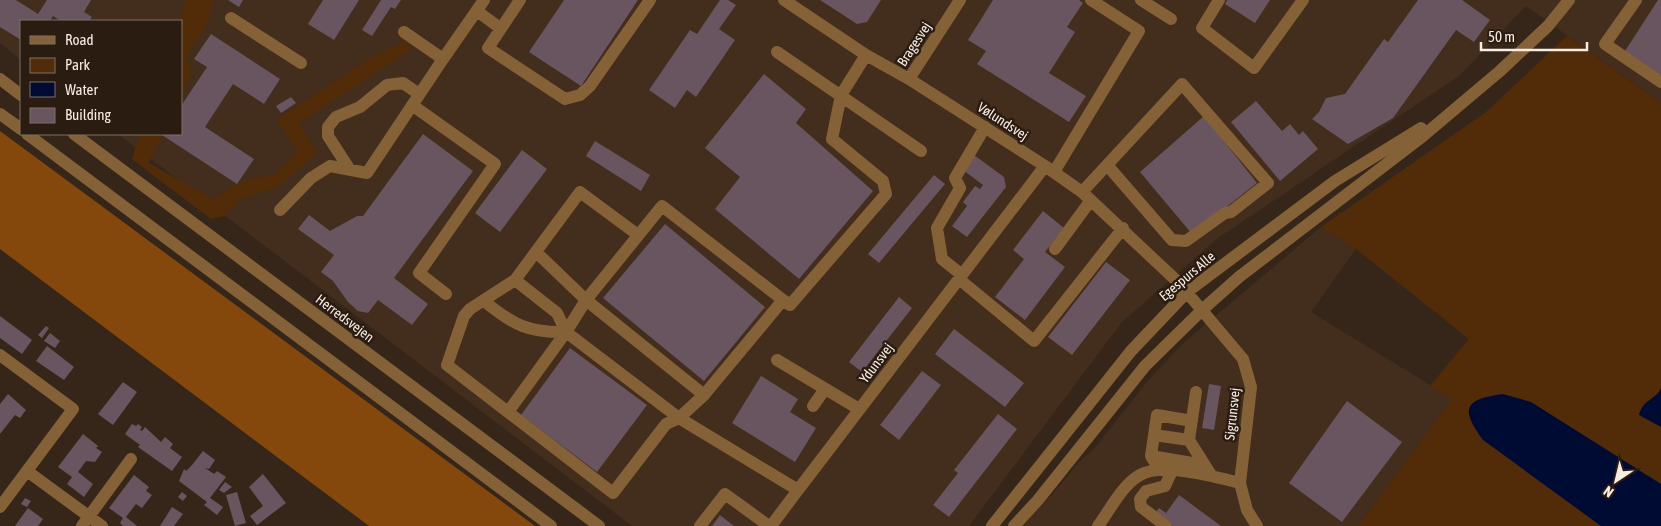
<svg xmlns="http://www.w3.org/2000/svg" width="1661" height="526" font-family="'Asap Condensed',sans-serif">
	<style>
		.built { fill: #432d1d }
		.green { fill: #522c09 }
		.forest { fill: #85480c }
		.water { fill: #000b33 }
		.building { fill: #685560 }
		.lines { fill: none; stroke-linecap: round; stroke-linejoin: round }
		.minor { stroke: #846136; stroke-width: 12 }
		.labels { text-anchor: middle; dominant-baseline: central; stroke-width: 5; stroke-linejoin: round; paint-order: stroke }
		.street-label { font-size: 14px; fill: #f8ede5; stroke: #2b1c11 }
	</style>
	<rect width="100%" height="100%" fill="#36261a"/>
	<!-- built -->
	<path class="built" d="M0 0H1661V103L1526 6 1459 76 1218 238 1122 322 969 526H632L118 134H181V21H21V60L0 43Z
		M1321 227 1356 249 1311 312 1453 399 1358 526H1021L1051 496 1079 462 1094 449 1146 383 1181 345Z"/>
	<!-- green -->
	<path class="green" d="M186 0H213L209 20 187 56 191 75 181 96V21H178Z
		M1567 36 1661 103V526H1358L1452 399 1430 386 1469 339 1356 249 1321 227 1486 112Z
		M405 41 412 49 299 123 317 153 279 186 239 200 225 216 211 219 132 159 140 134H163L149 163 213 199 245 180 274 175 298 151 276 120 367 60Z"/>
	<!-- forest -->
	<path class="forest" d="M0 131 535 526H369L0 249Z"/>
	<!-- water -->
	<path class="water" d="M1661 388V427L1639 415C1643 399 1656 400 1661 388Z
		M1503 394 1531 402 1661 484V526H1601L1483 440C1460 409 1464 399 1503 394Z"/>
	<!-- building -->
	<path class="building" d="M0 0H16L38 14 47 0H91L84 12 92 17 89 21H61L53 16 50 21H21V40L0 27Z
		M228 0H243L239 7Z
		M323 0H359L334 40 308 24Z
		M381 0H401L395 9 391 7 372 36 362 30Z
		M564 0H638L581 86 529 52Z
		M720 0H728L736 5 719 29 735 40 696 97 687 90 675 108 649 90 690 30 697 34Z
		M820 0H881L867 22 857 24Z
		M993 0H1079L1083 3 1067 27 1075 32 1049 73 1086 96 1069 122 977 64 986 51 968 40Z
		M1227 0H1270L1255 23 1225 4Z
		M1418 0H1462L1490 20 1474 42 1456 30 1393 118 1348 144 1312 119 1319 112 1326 98 1345 94 1384 39 1388 42Z
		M1658 0H1661V75L1625 51Z
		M211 34 280 79 264 104 233 84 205 127 254 159 237 184 162 135 181 134V106L207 67 194 59Z
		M764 74 806 109 796 123 873 191 799 279 715 209 740 177 705 148Z
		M291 97 296 103 281 113 276 106Z
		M1256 101 1282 131 1290 124 1299 135 1303 131 1318 149 1280 181 1231 122Z
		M1204 116 1257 183 1192 234 1140 172Z
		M423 134 473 171 394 278 428 304 412 325 378 300 368 313 358 311 348 302 333 281 321 272 334 255 298 229 309 215 330 231 357 216H363Z
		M595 141 650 175 641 191 586 156Z
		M522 150 547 169 500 232 475 213Z
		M974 155 1004 177 1006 187 967 237 952 226 967 206 963 202 975 186 980 189 983 185 963 170Z
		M934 175 945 184 879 263 868 254Z
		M1043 211 1064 228 1045 252 1065 267 1025 320 995 297 1024 259 1013 250Z
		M665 224 765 307 704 381 603 298Z
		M1106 262 1130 280 1072 355 1048 337Z
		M899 297 912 308 862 372 849 362Z
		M0 316 32 340 22 354 0 338Z
		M46 326 49 328 42 338 38 335Z
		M954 329 1024 383 1005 407 935 354Z
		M50 333 60 341 55 348 44 341Z
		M47 346 74 367 64 380 36 361Z
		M570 348 647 405 597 472 521 415Z
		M922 371 941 385 899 440 880 425Z
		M761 376 798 399 790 412 816 428 795 462 732 423Z
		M123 382 137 392 113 425 98 414Z
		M1209 384 1221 386 1214 430 1202 428Z
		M8 394 26 410 20 418 15 415 0 434V404Z
		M1347 401 1402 442 1342 522 1289 483Z
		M998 414 1017 429 949 517 933 505 958 473 954 470Z
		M132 424 136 426 138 424 142 427 140 430 142 431 145 427 161 442 165 437 173 444 170 448 182 457 172 471 138 447 140 445 125 434Z
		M83 434 98 446 96 448 102 452 95 462 86 461 78 472 93 484 84 497 67 484 72 477 58 467Z
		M203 451 215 460 209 469 205 468 214 474 217 471 226 477 210 498 223 507 217 515 204 505 207 502 179 481 184 469 186 471 192 465Z
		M263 474 286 503 257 525 250 516 263 506 249 487Z
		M134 475 149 487 146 491 152 495 142 508 136 504 126 517 137 526H123L120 523 123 518 109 508Z
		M225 482 232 487 224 493 219 490Z
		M182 492 187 496 183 501 178 497Z
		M237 492 246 523 235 526 226 495Z
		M1179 495 1221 526H1173L1155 513 1159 508 1166 513Z
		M25 498 31 501 27 507 21 504Z
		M172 507 183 514 174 526H160Z
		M28 508 43 519 38 526H15Z
		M720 515 734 526H712Z"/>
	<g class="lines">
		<!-- minor -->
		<path class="minor" d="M520 0 488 48 565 99 580 95 590 86 650 0
			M784 0 866 55 909 79 1045 166 1082 192 1179 283 1243 359 1251 387 1240 483 1247 510 1257 526
			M1141 0 1171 19
			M1219 0 1202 28 1254 68 1303 0
			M1636 0 1605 44 1661 82
			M477 11 500 28
			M231 18 301 63
			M404 32 443 59 484 0
			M777 52 921 151
			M0 79 21 95
			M909 79 960 0
			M412 105 495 164 419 273 446 294
			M0 114 21 129
			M27 134 551 526
			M74 134 599 526
			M350 170 328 136V127L336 117 360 107 387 85 403 83 419 94
			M1054 172 1139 31 1091 0
			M1082 192 1182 84 1268 183 1231 212 1225 213 1186 241 1172 240 1107 165
			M280 210 311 178 330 166 367 173 443 59
			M1055 249 1091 200
			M962 275 942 259 937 228 960 188 955 178 985 127
			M959 279 1034 341 1123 228
			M515 280 580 192 638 235
			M783 300 704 395 586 300 662 206 783 300 790 305 886 194 883 181 832 139 841 95 866 55
			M484 301C513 325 529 333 566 332
			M0 355 73 409 0 507
			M777 360 859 409
			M1196 392 1189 440 1211 475
			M704 395 679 418 666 424 613 493 447 365 464 316 470 309 515 280 557 313 566 332 679 418 798 490 1045 166
			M813 406 825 389
			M508 412 566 332 586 300 536 252
			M1154 435 1157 415 1192 421
			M1151 456 1204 465
			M1159 469 1151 456 1154 435 1189 440
			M27 471 102 526
			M82 526 131 459
			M700 526 725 494 769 526
			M771 526 798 490
			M992 526 1131 351 1187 292 1335 181 1421 128
			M1014 526 1038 500 1145 366 1202 310 1239 277 1423 136 1500 71 1548 26 1569 0
			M1098 526C1110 510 1122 485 1140 475 1162 462 1216 477 1240 483
			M1166 526 1141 507 1140 499 1146 491 1165 486 1172 471"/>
	</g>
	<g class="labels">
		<!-- street labels -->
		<g class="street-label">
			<text transform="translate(914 44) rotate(-57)">Bragesvej</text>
			<text transform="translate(1003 121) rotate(33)">Vølundsvej</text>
			<text transform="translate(1187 276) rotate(-40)">Egespurs Alle</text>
			<text transform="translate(345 318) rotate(37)">Herredsvejen</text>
			<text transform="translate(876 363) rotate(-53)">Ydunsvej</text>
			<text transform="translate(1232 414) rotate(-84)">Sigrunsvej</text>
		</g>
	</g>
	<!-- legend -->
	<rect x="20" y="20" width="162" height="115" fill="#2b1c11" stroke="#7d7066"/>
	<rect x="30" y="36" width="25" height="8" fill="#846136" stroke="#7d7066"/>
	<text x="65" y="45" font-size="15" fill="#f8ede5">Road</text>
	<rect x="30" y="58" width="25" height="15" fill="#522c09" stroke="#7d7066"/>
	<text x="65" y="70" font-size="15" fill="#f8ede5">Park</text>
	<rect x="30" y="82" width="25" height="15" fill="#000b33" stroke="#7d7066"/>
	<text x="65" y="95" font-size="15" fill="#f8ede5">Water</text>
	<rect x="30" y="108" width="25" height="15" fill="#685560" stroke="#7d7066"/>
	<text x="65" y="120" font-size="15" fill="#f8ede5">Building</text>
	<!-- north arrow -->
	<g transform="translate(1616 481) rotate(215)" stroke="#2b1c11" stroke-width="4" paint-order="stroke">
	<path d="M0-4L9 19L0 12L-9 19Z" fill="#f8ede5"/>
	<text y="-8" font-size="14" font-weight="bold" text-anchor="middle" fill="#f8ede5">N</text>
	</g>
	<!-- scale -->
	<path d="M1481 42v8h106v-8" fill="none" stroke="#f8ede5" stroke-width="2.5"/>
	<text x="1488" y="42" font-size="15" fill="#f8ede5" stroke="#2b1c11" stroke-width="4" paint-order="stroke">50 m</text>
</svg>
